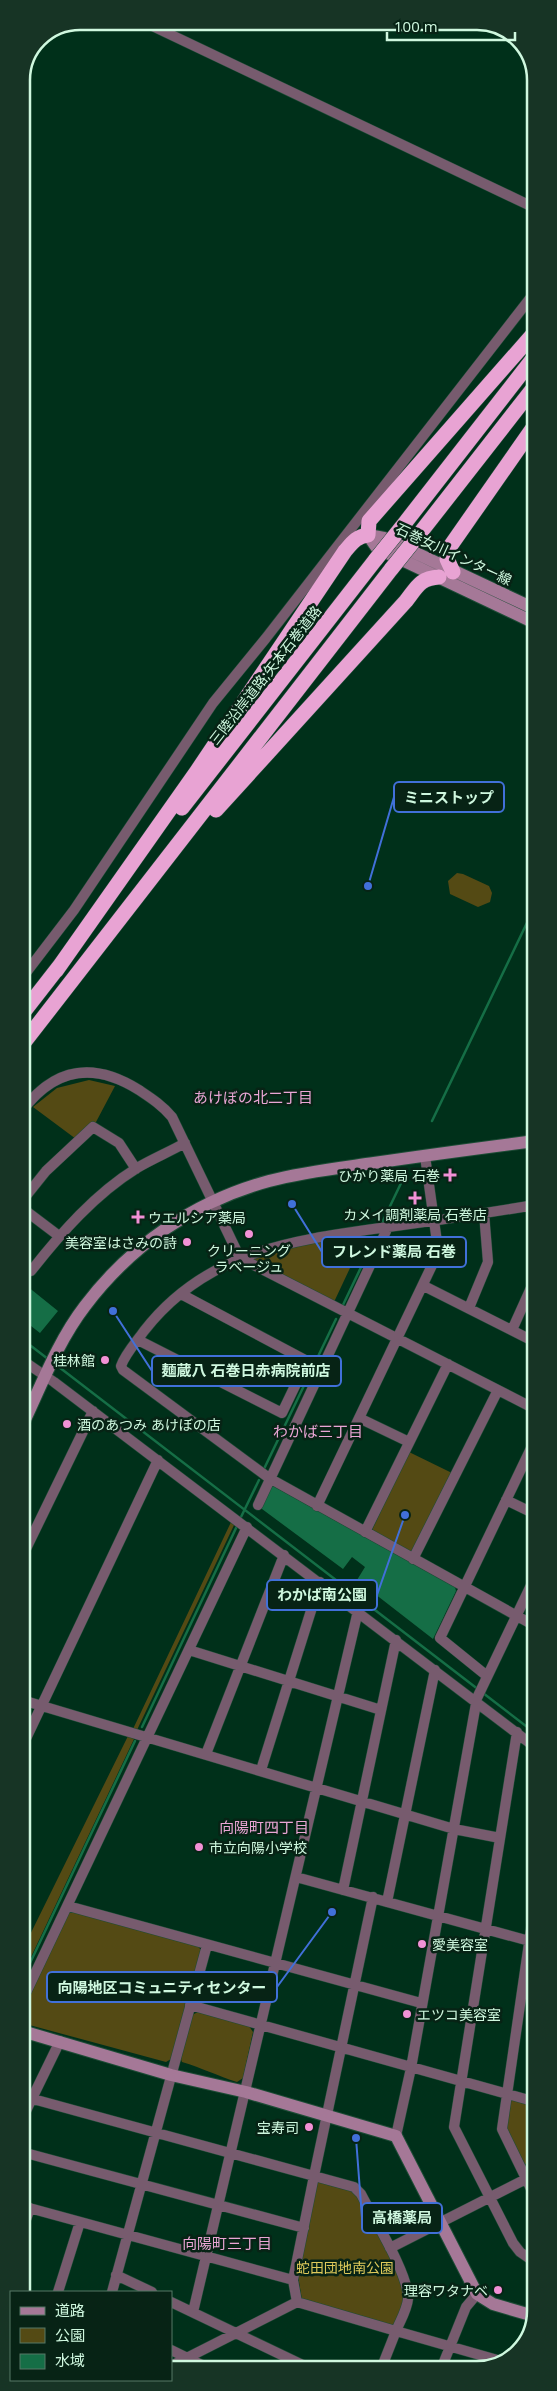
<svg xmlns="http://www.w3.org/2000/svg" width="557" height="2391" font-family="'Open Sans','Noto Sans JP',sans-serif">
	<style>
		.green { fill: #544a14 }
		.water { fill: #156e46 }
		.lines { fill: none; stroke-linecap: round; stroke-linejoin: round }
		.stream { stroke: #156e46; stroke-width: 2.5 }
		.street-casing { stroke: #1d4c36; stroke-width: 11 }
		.secondary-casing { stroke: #1d4c36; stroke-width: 14 }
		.highway-casing { stroke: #1d4c36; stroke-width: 16 }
		.street { stroke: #775b6e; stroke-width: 10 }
		.secondary { stroke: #a57897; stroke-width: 12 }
		.highway { stroke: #e8a3d3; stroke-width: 15 }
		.highway-bridge-casing { stroke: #1d4c36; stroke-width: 16; stroke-linecap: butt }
		.highway-bridge { stroke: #e8a3d3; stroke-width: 15 }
		.poi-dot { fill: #f291d6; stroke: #072315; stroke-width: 2 }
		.labels { text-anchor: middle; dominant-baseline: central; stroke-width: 5; stroke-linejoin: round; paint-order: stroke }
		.street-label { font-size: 14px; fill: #cff8df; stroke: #072315 }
		.poi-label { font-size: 14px; fill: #cff8df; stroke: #072315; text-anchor: end }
		.park-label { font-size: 14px; fill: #dfca5b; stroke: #072315 }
		.neighbourhood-label { font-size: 15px; fill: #eaa6d5; stroke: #072315 }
		.rim { fill: none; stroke: #cff8df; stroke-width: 2.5 }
		.leader { fill: none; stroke: #4170d9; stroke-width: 2 }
		.callout-dot { fill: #4170d9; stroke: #072315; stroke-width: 2 }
		.callout { fill: #072315; stroke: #4170d9; stroke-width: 2 }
		.callout-label { font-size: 15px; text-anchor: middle; font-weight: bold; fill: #cff8df }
	</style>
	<rect width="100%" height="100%" fill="#00301a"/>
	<!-- green -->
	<path class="green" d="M457 873 463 874 489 886 492 893 490 902 478 907 450 894 448 881Z
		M89 1080 115 1086 96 1122 76 1139 33 1107 57 1088Z
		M366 1234 334 1302 253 1260V1257L278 1248Z
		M409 1452 452 1473 411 1552 373 1532V1528Z
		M232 1520 235 1523 137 1730 133 1729Z
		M128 1736 134 1739 22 1976V1951Z
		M75 1911 198 1946 202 1952 171 2059 166 2062 22 2023V2013L69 1913Z
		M198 2012 249 2026 253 2032 243 2078 237 2082C218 2076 202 2068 182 2062L181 2059 192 2015Z
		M512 2099 536 2106V2159L525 2164 522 2163 505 2128 509 2101Z
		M320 2180 349 2188 357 2194 402 2281 404 2304 396 2323 392 2325 302 2300 298 2276 317 2182Z"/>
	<!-- water -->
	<path class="water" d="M22 1282 58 1311 40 1333 22 1319Z
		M273 1486 455 1587 456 1591 433 1639 357 1580 365 1567 352 1557 343 1569 262 1509 261 1506 269 1487Z"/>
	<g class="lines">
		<!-- stream -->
		<path class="stream" d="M432 1121 535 906
			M381 1225 403 1179
			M342 1307 375 1238
			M22 1339 48 1359
			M55 1364 479 1690
			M263 1471 336 1319
			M241 1517 259 1480
			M483 1693 535 1733
			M142 1727 237 1526
			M22 1980 135 1741"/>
		<defs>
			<path id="street" d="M142 21 535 208
				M22 978 74 910 213 703 266 638 535 292
				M22 1111C54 1068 93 1061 139 1090 151 1098 162 1105 172 1117L240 1258 535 1409
				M22 1201 46 1171 93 1127 119 1143 136 1169
				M533 1205 535 1223
				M535 1205C486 1213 437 1221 388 1227 294 1240 207 1250 144 1331 137 1341 125 1354 121 1366L123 1370 269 1478 535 1626
				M22 1208 59 1236
				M22 1270 31 1271C61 1233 95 1194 137 1168 152 1159 169 1152 185 1143
				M424 1286 535 1342
				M469 1308 488 1262 484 1213
				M512 1330 535 1279
				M138 1340 282 1413 307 1361 181 1294
				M22 1360 54 1382 535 1747
				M359 1418 409 1442
				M506 1500 535 1514
				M258 1505 388 1227
				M317 1506 436 1257 437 1242 425 1156
				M365 1532 448 1364
				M22 1557 93 1411
				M413 1559 498 1390
				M189 1650 381 1710
				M487 1676 440 1638 535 1440
				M22 1700 454 1829 500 1838
				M535 1706 533 1711 535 1714
				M517 1732 454 2127 513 2243 520 2252 536 2263
				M22 1747 158 1460
				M206 1754 284 1555
				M261 1770 320 1582
				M296 1877 533 1942
				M343 1890 396 1640
				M536 1895 502 2129 536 2199
				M387 1902 435 1670
				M68 1906 421 2003
				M22 2001 247 1527
				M190 2005 536 2102
				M33 2099 314 2176 373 1897
				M22 2119 60 2041
				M396 2136 411 2068 477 1698 535 1577
				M22 2152 304 2228
				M22 2206 293 2280
				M22 2231 30 2208
				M390 2248 536 2174
				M116 2275 152 2292
				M58 2292 80 2222
				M112 2292 207 1945
				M171 2302 311 2369
				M193 2312 358 1611
				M171 2350 210 2369
				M171 2366 297 2302 396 2331C400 2321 407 2310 408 2299 409 2274 373 2218 361 2194L354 2187 314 2176 293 2280 297 2302
				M283 2369 287 2358
				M381 2369 396 2331 501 2361
				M441 2369 466 2307 477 2294"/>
			<path id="secondary" d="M368 535 377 548 535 623
				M368 535 384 538 535 609
				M22 1426C41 1386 58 1341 85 1306 131 1245 195 1201 269 1181 303 1172 339 1168 374 1163 428 1155 481 1148 535 1141
				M22 2031 171 2075 246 2092 396 2136 477 2294 493 2304 534 2316"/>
			<path id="highway" d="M401 528 535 356
				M417 537 535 386
				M453 572 447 559 449 548 535 425
				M182 808 376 559
				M216 810 406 601C417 587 420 578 439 577
				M56 971 197 771 345 551C352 543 357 536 368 535L369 521 535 332
				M22 1014 61 964
				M22 1045 392 568"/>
		</defs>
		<!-- street casing -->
		<use href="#street" class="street-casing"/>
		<!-- secondary casing -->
		<use href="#secondary" class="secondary-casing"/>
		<!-- highway casing -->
		<use href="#highway" class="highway-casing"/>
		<!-- street -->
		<use href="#street" class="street"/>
		<!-- secondary -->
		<use href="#secondary" class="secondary"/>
		<!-- highway -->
		<use href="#highway" class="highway"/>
		<defs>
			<path id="highway-bridge" d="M376 559 401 528
				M392 568 417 537"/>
		</defs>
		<!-- highway-bridge casing -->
		<use href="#highway-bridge" class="highway-bridge-casing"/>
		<!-- highway-bridge -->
		<use href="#highway-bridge" class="highway-bridge"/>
	</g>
	<!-- markers -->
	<g class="poi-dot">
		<path d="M447.5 1167.5h5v5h5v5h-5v5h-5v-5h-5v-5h5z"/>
		<path d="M412.5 1190.5h5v5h5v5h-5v5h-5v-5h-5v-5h5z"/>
		<path d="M135.5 1209.5h5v5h5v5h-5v5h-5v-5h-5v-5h5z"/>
		<circle cx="249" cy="1234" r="5"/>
		<circle cx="187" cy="1242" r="5"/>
		<circle cx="105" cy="1360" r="5"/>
		<circle cx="67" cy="1424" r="5"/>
		<circle cx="199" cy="1847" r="5"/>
		<circle cx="422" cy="1944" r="5"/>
		<circle cx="407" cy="2014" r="5"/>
		<circle cx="309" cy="2127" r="5"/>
		<circle cx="498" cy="2290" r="5"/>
	</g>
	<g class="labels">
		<!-- street labels -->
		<g class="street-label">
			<text transform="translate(454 554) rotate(25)">石巻女川インター線</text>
			<text transform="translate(265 675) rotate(-52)">三陸沿岸道路;矢本石巻道路</text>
		</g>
		<!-- poi labels -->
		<g class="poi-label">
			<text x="440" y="1175">ひかり薬局 石巻</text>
			<text x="415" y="1214" text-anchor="middle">カメイ調剤薬局 石巻店</text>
			<text x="148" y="1217" text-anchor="start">ウエルシア薬局</text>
			<text x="177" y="1242">美容室はさみの詩</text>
			<text x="249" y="1250" text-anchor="middle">クリーニング<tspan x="249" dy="16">ラベージュ</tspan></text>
			<text x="95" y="1360">桂林館</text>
			<text x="77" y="1424" text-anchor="start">酒のあつみ あけぼの店</text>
			<text x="209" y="1847" text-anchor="start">市立向陽小学校</text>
			<text x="432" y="1944" text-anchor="start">愛美容室</text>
			<text x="417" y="2014" text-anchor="start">エツコ美容室</text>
			<text x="299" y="2127">宝寿司</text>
			<text x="488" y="2290">理容ワタナベ</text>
		</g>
		<!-- park labels -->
		<g class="park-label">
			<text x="345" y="2267">蛇田団地南公園</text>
		</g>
		<!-- neighbourhood labels -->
		<g class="neighbourhood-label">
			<text x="253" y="1097">あけぼの北二丁目</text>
			<text x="318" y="1431">わかば三丁目</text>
			<text x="264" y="1827">向陽町四丁目</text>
			<text x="227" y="2243">向陽町三丁目</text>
		</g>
	</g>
	<!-- crop -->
	<path d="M0 0H557V2391H0ZM80 30H477A50 50 0 0 1 527 80V2311A50 50 0 0 1 477 2361H80A50 50 0 0 1 30 2311V80A50 50 0 0 1 80 30Z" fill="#173425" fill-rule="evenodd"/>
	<path class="rim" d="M80 30H477A50 50 0 0 1 527 80V2311A50 50 0 0 1 477 2361H80A50 50 0 0 1 30 2311V80A50 50 0 0 1 80 30Z"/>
	<!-- callouts -->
	<path class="leader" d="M368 886L394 797M292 1204L322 1252M113 1311L152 1371M405 1515L377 1595M332 1912L277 1987M356 2138L362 2218"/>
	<g class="callout-dot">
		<circle cx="368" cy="886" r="5"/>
		<circle cx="292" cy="1204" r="5"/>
		<circle cx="113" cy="1311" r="5"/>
		<circle cx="405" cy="1515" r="5"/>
		<circle cx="332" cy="1912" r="5"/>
		<circle cx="356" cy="2138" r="5"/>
	</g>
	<g class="callout">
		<rect x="394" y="782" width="110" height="30" rx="5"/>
		<rect x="322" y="1237" width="144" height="30" rx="5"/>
		<rect x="152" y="1356" width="189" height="30" rx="5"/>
		<rect x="267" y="1580" width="110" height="30" rx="5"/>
		<rect x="47" y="1972" width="230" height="30" rx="5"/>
		<rect x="362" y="2203" width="80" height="30" rx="5"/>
	</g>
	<g class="callout-label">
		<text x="449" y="803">ミニストップ</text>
		<text x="394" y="1257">フレンド薬局 石巻</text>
		<text x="246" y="1376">麺蔵八 石巻日赤病院前店</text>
		<text x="322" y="1600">わかば南公園</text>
		<text x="162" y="1993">向陽地区コミュニティセンター</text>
		<text x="402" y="2223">高橋薬局</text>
	</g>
	<!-- legend -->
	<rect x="10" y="2291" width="162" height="90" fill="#072315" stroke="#577866"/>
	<rect x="20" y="2307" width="25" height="8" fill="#a57897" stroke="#577866"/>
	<text x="55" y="2316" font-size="15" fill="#cff8df">道路</text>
	<rect x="20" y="2328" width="25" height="15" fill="#544a14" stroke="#577866"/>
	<text x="55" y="2341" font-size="15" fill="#cff8df">公園</text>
	<rect x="20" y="2354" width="25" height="15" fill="#156e46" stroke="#577866"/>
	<text x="55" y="2366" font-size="15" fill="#cff8df">水域</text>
	<!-- scale -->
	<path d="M387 32v8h128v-8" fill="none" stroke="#cff8df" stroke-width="2.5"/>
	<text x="394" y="32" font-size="15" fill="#cff8df" stroke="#072315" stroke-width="4" paint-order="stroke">100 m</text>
</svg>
